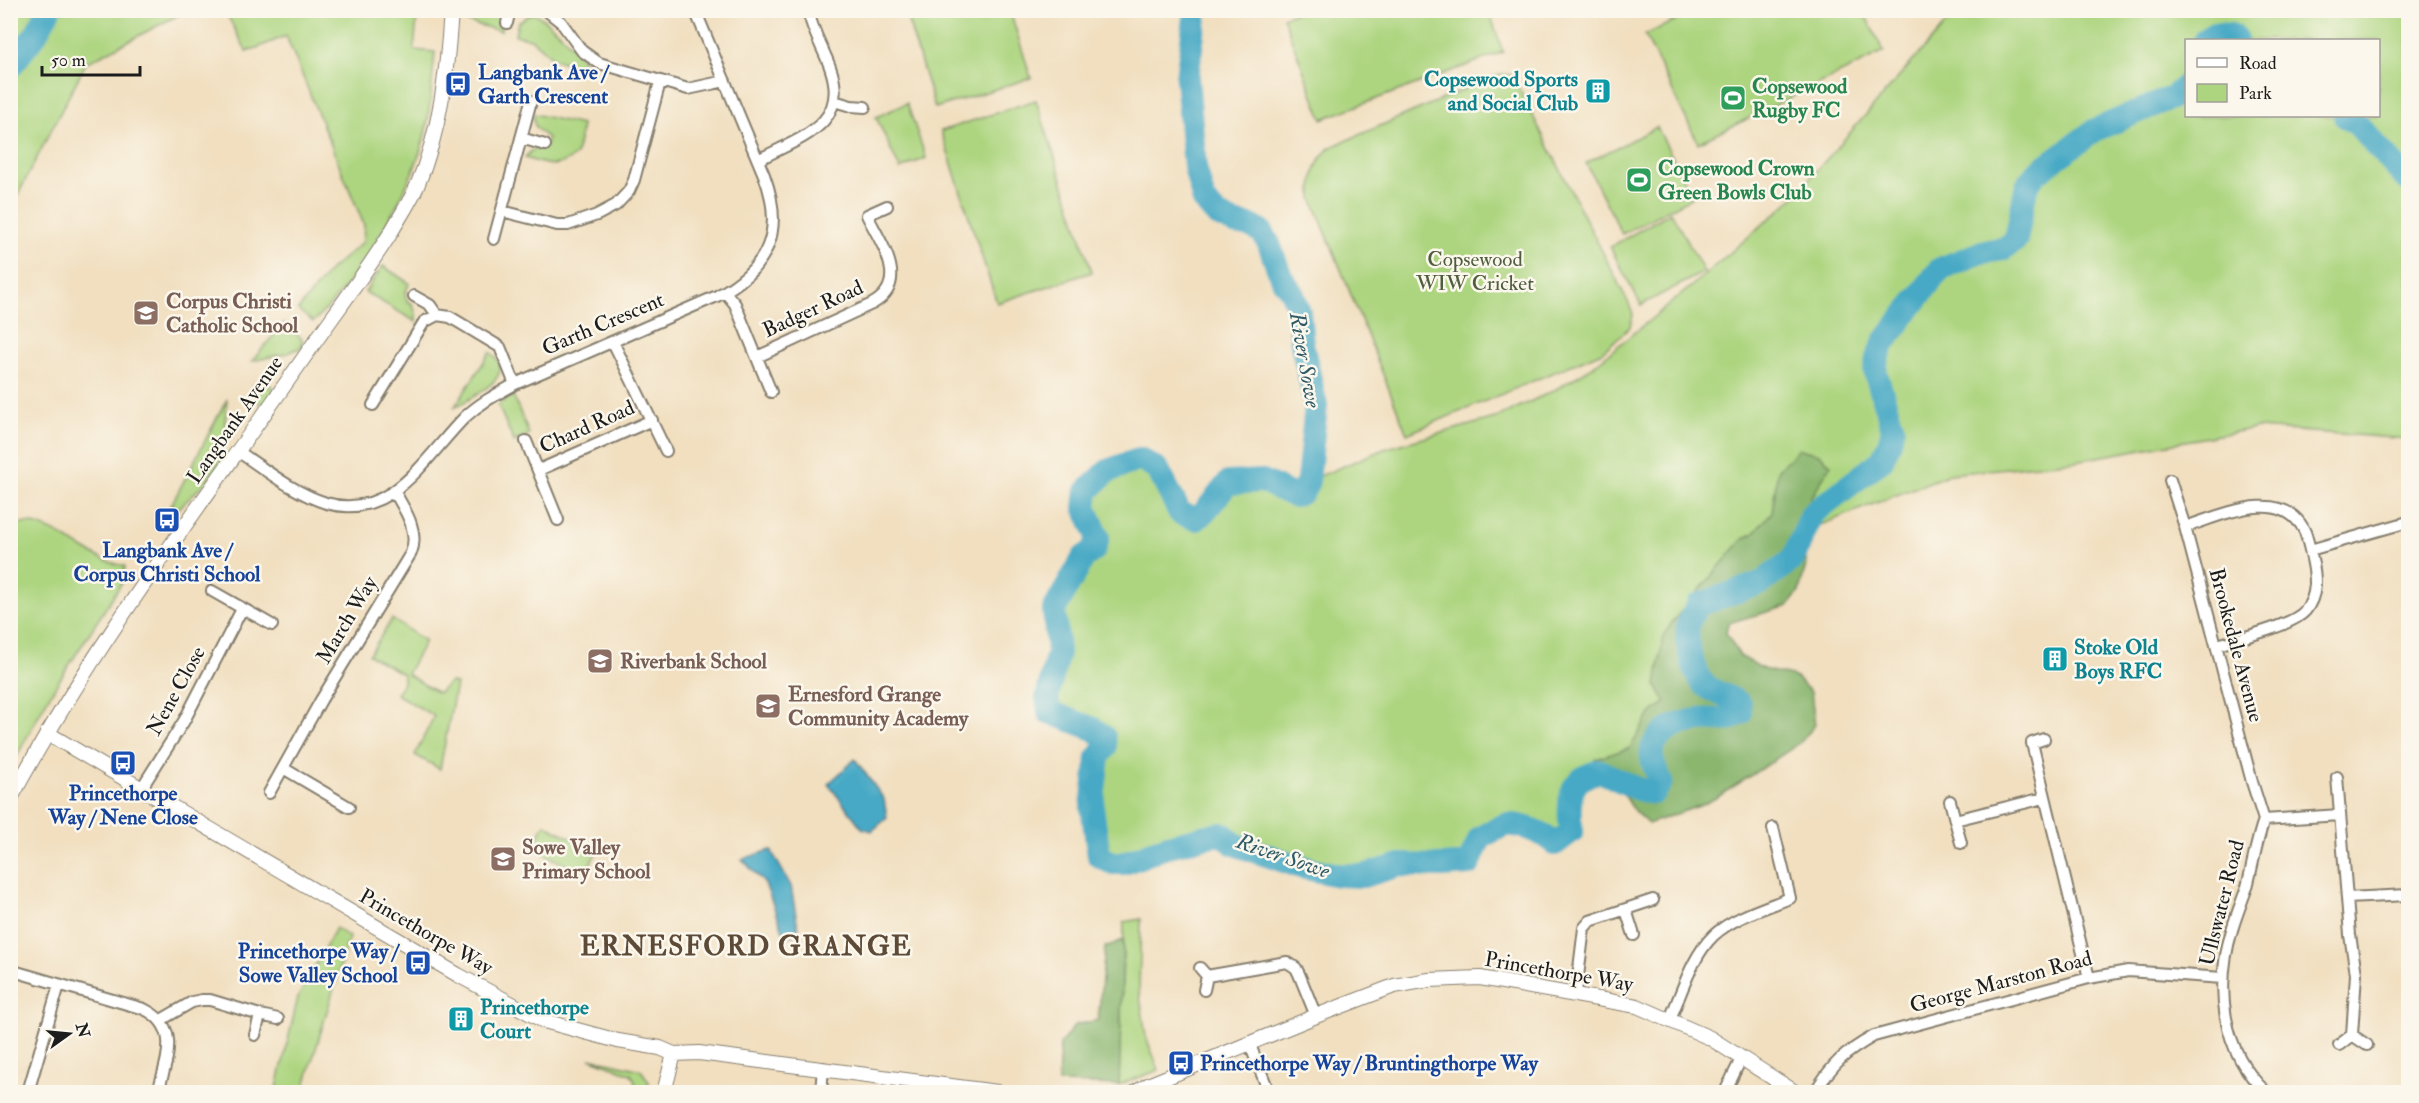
<svg xmlns="http://www.w3.org/2000/svg" width="2419" height="1103" font-family="'IM FELL Double Pica',serif">
	<style>
		.green { fill: #add580; stroke: #64784e; stroke-width: 1.5; fill-rule: evenodd }
		.forest { fill: #8ab66e; stroke: #536945; stroke-width: 1.5 }
		.water { fill: #46a9c5; stroke: #316270; stroke-width: 1.5 }
		.lines { fill: none; stroke-linecap: round; stroke-linejoin: round }
		.river { stroke: #46a9c5; stroke-width: 24 }
		.minor-casing { stroke: #867e6e; stroke-width: 14 }
		.tertiary-casing { stroke: #867e6e; stroke-width: 16 }
		.minor { stroke: #fff; stroke-width: 10 }
		.tertiary { stroke: #fff; stroke-width: 14 }
		.labels { text-anchor: middle; dominant-baseline: central; stroke-width: 5; stroke-linejoin: round; paint-order: stroke }
		.transit-label { font-size: 21px; font-weight: bold; fill: #164399; stroke: #fbf7ec; text-anchor: start }
		.culture-label { font-size: 21px; font-weight: bold; fill: #0d838f; stroke: #fbf7ec; text-anchor: start }
		.leisure-label { font-size: 21px; font-weight: bold; fill: #27864d; stroke: #fbf7ec; text-anchor: start }
		.park-label { font-size: 21px; fill: #4f5d3f; stroke: #fbf7ec }
		.education-label { font-size: 21px; font-weight: bold; fill: #785e54; stroke: #fbf7ec; text-anchor: start }
		.street-label { font-size: 21px; fill: #1c1c1c; stroke: #fbf7ec }
		.water-label { font-size: 22px; font-style: italic; fill: #2f5b68; stroke: #fbf7ec }
		.district-label { font-size: 27px; font-weight: bold; letter-spacing: 1.5px; fill: #5d4b38; stroke: #fbf7ec }
	</style>
	<rect width="100%" height="100%" fill="#fbf7ec"/>
	<filter id="ink" filterUnits="userSpaceOnUse"><feTurbulence type="fractalNoise" baseFrequency=".0167" numOctaves="2"/><feDisplacementMap in="SourceGraphic" scale="12" xChannelSelector="R" yChannelSelector="G"/><feConvolveMatrix kernelMatrix="1 2 1 2 8 2 1 2 1" color-interpolation-filters="sRGB"/></filter>
	<filter id="wash" filterUnits="userSpaceOnUse"><feTurbulence type="fractalNoise" baseFrequency=".008" numOctaves="4" result="noise"/><feDisplacementMap in="SourceGraphic" scale="24" xChannelSelector="R" yChannelSelector="G"/><feGaussianBlur stdDeviation="1.35" result="paint"/><feColorMatrix in="noise" values="0 0 0 0 0 0 0 0 0 0 0 0 0 0 0 0 0 1.4 0 .05"/><feComposite in="paint" operator="in"/></filter>
	<g filter="url(#wash)">
		<rect width="100%" height="100%" fill="#f1dfc0"/>
		<!-- green -->
		<path class="green" d="M18 11H186L86 63 11 208 10 20Z
			M225 11H428V17H417L414 50 435 52C432 78 431 105 426 130 416 184 355 286 313 322L298 310 330 270 363 242 364 225 286 36 247 52Z
			M468 11H497L502 15 501 31 467 22Z
			M905 11H1010L1031 78 935 108Z
			M1301 11H1489L1503 52 1322 119 1283 17Z
			M1695 11H1863L1884 52 1698 143 1645 35Z
			M1957 11H2408V439L2257 428 2076 461 1950 474 1805 531 1793 559 1699 605V680L1620 780C1614 777 1608 773 1602 772 1572 767 1566 811 1572 831L1555 844C1545 834 1520 823 1506 825 1498 827 1487 835 1480 838L1469 864 1443 866 1400 865 1363 876 1338 875 1301 867 1234 844 1223 834 1208 836 1168 846 1124 863H1112L1099 856 1092 807 1098 757 1105 748 1104 737 1094 729 1049 712 1047 698 1058 654 1054 610 1084 557 1094 550 1098 537 1085 507 1087 491 1108 471 1140 459 1158 470 1180 513 1196 519 1202 515 1228 483 1263 481 1295 496 1303 492 1308 481 1384 449 1495 418 1553 391 1591 368 1688 289 1790 201ZM2186 40H2378V116H2186Z
			M536 14C559 29 576 51 593 72L554 59 531 39 515 35 518 22 529 15Z
			M1500 74 1512 75 1629 304 1633 315 1630 327 1602 352 1407 434 1312 198C1312 178 1314 163 1329 148Z
			M1036 100 1092 272 997 303 941 131Z
			M907 103 926 158 900 169 876 117Z
			M534 114 582 125 576 155C556 170 547 165 525 158 531 150 534 147 544 149L548 138C538 130 532 127 534 114Z
			M1657 127 1693 197 1622 234 1586 163Z
			M1671 212 1704 272 1641 305 1610 247Z
			M383 266 409 283 405 295 408 302 412 303 416 314V322L365 292Z
			M284 323 302 339V347L288 353 252 361Z
			M490 352C521 376 473 396 454 408Z
			M251 392a11 11 0 1 1 22 0a11 11 0 1 1-22 0Z
			M513 395 529 434 514 442 498 405Z
			M227 399 222 460 205 483 173 514 167 513Z
			M28 523C63 529 90 560 125 566L123 581 48 698 11 767V525Z
			M392 619 425 641 407 674 438 693 450 682 456 684 440 769 415 755 434 716 396 694 403 683V674L369 655Z
			M545 824 597 852 584 875 532 847Z
			M1141 919 1139 990 1146 1037 1159 1070 1119 1085 1124 922Z
			M336 928 349 937 303 1092H276L298 997Z
			M590 1058 641 1070 649 1082 648 1092H634L635 1081 631 1074Z"/>
		<!-- forest -->
		<path class="forest" d="M1799 449 1819 454 1831 465 1811 498 1805 531 1806 565 1799 592 1788 606 1728 623 1726 633 1740 656 1763 669 1795 677 1811 692 1815 725 1800 743 1721 795 1702 805 1648 824 1635 812 1618 785 1595 759 1630 748 1650 714 1666 702 1656 686 1663 636 1673 621 1742 540 1754 533 1772 512 1778 469Z
			M1123 940 1119 1085 1058 1083 1060 1044 1075 1025 1098 1020 1105 947Z"/>
		<!-- water -->
		<path class="water" d="M855 759 884 799 887 818 872 831 862 828 828 784Z
			M771 850 791 886 799 933 797 935 785 936 765 884 742 859Z"/>
		<g class="lines">
			<!-- river -->
			<path class="river" d="M1196 10 1187 78 1195 167 1204 201 1217 215 1234 223 1251 226 1262 232 1269 244 1281 277 1292 292 1299 312 1302 344 1316 406 1308 481 1303 492 1294 496 1263 481 1228 483 1202 515 1196 519 1180 513 1158 470 1140 459 1108 471 1087 491 1085 507 1098 537 1094 550 1084 557 1054 610 1058 652 1047 698 1049 712 1094 729 1104 737 1105 748 1098 757 1092 807 1099 856 1112 863H1124L1168 846 1208 836 1223 834 1234 844 1301 867 1338 875 1363 876 1400 865 1443 866 1469 864 1480 838C1487 834 1498 827 1506 825 1520 823 1546 834 1555 844L1572 831C1569 820 1568 796 1575 786 1580 777 1591 774 1600 771L1638 789 1653 793 1661 781C1658 774 1653 766 1652 758 1648 734 1680 722 1699 720 1717 718 1722 724 1740 714L1739 703C1729 696 1715 693 1706 686 1694 677 1685 641 1688 625 1689 618 1695 611 1698 605L1763 582 1793 559 1812 514 1882 460 1889 444 1893 429 1875 371 1877 358 1885 341 1940 269 1982 252 2003 249 2016 240 2026 188 2035 174 2095 130 2173 97 2186 86
				M2205 40 2214 34 2231 35 2236 40
				M10 67 36 34 49 10
				M2345 116 2356 123 2408 181"/>
		</g>
	</g>
	<g filter="url(#ink)">
		<g class="lines">
			<defs>
				<path id="minor" d="M546 10 561 22 582 51 599 63 688 89 725 81
					M507 23 510 10
					M834 101 851 106 865 107
					M521 138 545 145
					M758 160C799 138 851 125 830 67 823 48 812 31 808 10
					M502 211 557 225H568L597 215 616 205 629 191 634 180 660 82
					M494 239 531 101
					M725 292 735 304 771 392
					M414 296 430 305 437 315 450 317 500 347 515 384
					M613 342 666 451
					M757 357 872 304C911 283 881 244 867 215L887 206
					M373 405 424 322 437 315
					M526 441 558 520
					M239 452C266 470 294 493 326 503 392 522 426 456 465 417 480 403 497 394 515 384L717 296C769 268 785 231 764 175L695 10
					M539 470 652 420
					M2170 480 2185 527 2252 782 2264 820
					M2185 527C2220 516 2284 485 2305 532 2308 540 2310 550 2312 559 2316 577 2318 595 2305 611 2292 626 2237 639 2217 645
					M2310 550 2408 522
					M212 591 272 625
					M2044 739 2032 743 2089 978
					M283 768 349 807
					M2337 777 2350 935 2356 974 2352 1035
					M141 789 184 721 242 609
					M269 793 321 700 411 553C419 533 407 513 397 496L390 494
					M1950 801 1961 843
					M1955 820 2044 798
					M2264 820C2256 842 2253 864 2247 887 2242 901 2236 916 2232 930 2215 986 2221 1051 2266 1092
					M2264 820 2340 815
					M2347 898 2408 895
					M1626 910 1634 935
					M1200 968 1207 976 1204 990
					M10 970 144 1009C182 1027 166 1061 158 1092
					M1207 976 1287 962 1296 968 1299 974 1316 1016
					M1576 993 1584 928 1590 921 1653 900
					M260 1015 278 1019
					M1670 1019C1682 992 1692 956 1714 935 1734 917 1765 908 1790 898L1773 828
					M161 1020 192 1002 202 1000H210L260 1015 255 1035
					M1250 1045 1269 1092
					M2339 1045 2352 1035 2367 1045
					M28 1092 59 985
					M821 1092 823 1068
					M1725 1092 1742 1057
					M1815 1092C1833 1063 1844 1053 1874 1036L2089 978 2128 971 2222 978"/>
				<path id="tertiary" d="M47 733 458 975 544 1021 618 1041 660 1048 674 1054 699 1053 997 1092
					M10 800C94 643 202 504 303 359 332 317 363 277 390 234 399 218 410 202 417 186 441 130 447 71 451 10
					M664 1092 674 1054
					M1136 1092 1148 1085 1316 1016 1394 986 1429 980 1480 978 1637 1006 1710 1038 1795 1092"/>
			</defs>
			<!-- minor casing -->
			<use href="#minor" class="minor-casing"/>
			<!-- tertiary casing -->
			<use href="#tertiary" class="tertiary-casing"/>
			<!-- minor -->
			<use href="#minor" class="minor"/>
			<!-- tertiary -->
			<use href="#tertiary" class="tertiary"/>
		</g>
	</g>
	<!-- icons -->
	<defs>
		<symbol id="bus-square" viewBox="-11 -11 22 22"><rect x="-9" y="-9" width="18" height="18" rx="4" fill="#1a4fb4" stroke="#fbf7ec"/><path d="M-5-6H5V4H4V6H2V4H-2V6H-4V4H-5ZM-3.5-4V0h7V-4ZM-3.5 1.2v1.5H-2V1.2ZM2 1.2v1.5H3.5V1.2Z" fill="#fff"/></symbol>
		<symbol id="building-square" viewBox="-11 -11 22 22"><rect x="-9" y="-9" width="18" height="18" rx="4" fill="#0f9aa8" stroke="#fbf7ec"/><path d="M-4-6H4V6H1V3H-1V6H-4ZM-2.5-4.3h1.7v1.8h-1.7ZM.8-4.3h1.7v1.8H.8ZM-2.5-1h1.7V.8h-1.7ZM.8-1h1.7V.8H.8Z" fill="#fff"/></symbol>
		<symbol id="stadium-square" viewBox="-11 -11 22 22"><rect x="-9" y="-9" width="18" height="18" rx="4" fill="#2e9e5b" stroke="#fbf7ec"/><path d="M0-5a6.5 5 0 1 0 0 10a6.5 5 0 1 0 0-10ZM-3.5-1.8h7v3.6h-7Z" fill="#fff"/></symbol>
		<symbol id="school-square" viewBox="-11 -11 22 22"><rect x="-9" y="-9" width="18" height="18" rx="4" fill="#8d6e63" stroke="#fbf7ec"/><path d="M0-5L7-2L0 1L-7-2ZM-4 1L0 2.5L4 1V4Q0 6-4 4Z" fill="#fff"/></symbol>
	</defs>
	<g fill-rule="evenodd">
		<use href="#bus-square" x="443" y="69" width="30" height="30"/>
		<use href="#building-square" x="1583" y="76" width="30" height="30"/>
		<use href="#stadium-square" x="1718" y="83" width="30" height="30"/>
		<use href="#stadium-square" x="1624" y="165" width="30" height="30"/>
		<use href="#school-square" x="131" y="298" width="30" height="30"/>
		<use href="#bus-square" x="152" y="505" width="30" height="30"/>
		<use href="#building-square" x="2040" y="644" width="30" height="30"/>
		<use href="#school-square" x="585" y="646" width="30" height="30"/>
		<use href="#school-square" x="753" y="691" width="30" height="30"/>
		<use href="#bus-square" x="108" y="748" width="30" height="30"/>
		<use href="#school-square" x="488" y="844" width="30" height="30"/>
		<use href="#bus-square" x="403" y="948" width="30" height="30"/>
		<use href="#building-square" x="446" y="1004" width="30" height="30"/>
		<use href="#bus-square" x="1166" y="1048" width="30" height="30"/>
	</g>
	<g class="labels">
		<!-- transit labels -->
		<g class="transit-label">
			<text x="478" y="72">Langbank Ave /<tspan x="478" dy="24">Garth Crescent</tspan></text>
			<text x="167" y="550" text-anchor="middle">Langbank Ave /<tspan x="167" dy="24">Corpus Christi School</tspan></text>
			<text x="123" y="793" text-anchor="middle">Princethorpe<tspan x="123" dy="24">Way / Nene Close</tspan></text>
			<text x="398" y="951" text-anchor="end">Princethorpe Way /<tspan x="398" dy="24">Sowe Valley School</tspan></text>
			<text x="1200" y="1063">Princethorpe Way / Bruntingthorpe Way</text>
		</g>
		<!-- culture labels -->
		<g class="culture-label">
			<text x="1578" y="79" text-anchor="end">Copsewood Sports<tspan x="1578" dy="24">and Social Club</tspan></text>
			<text x="2074" y="647">Stoke Old<tspan x="2074" dy="24">Boys RFC</tspan></text>
			<text x="480" y="1007">Princethorpe<tspan x="480" dy="24">Court</tspan></text>
		</g>
		<!-- leisure labels -->
		<g class="leisure-label">
			<text x="1752" y="86">Copsewood<tspan x="1752" dy="24">Rugby FC</tspan></text>
			<text x="1658" y="168">Copsewood Crown<tspan x="1658" dy="24">Green Bowls Club</tspan></text>
		</g>
		<!-- park labels -->
		<g class="park-label">
			<text x="1475" y="259">Copsewood<tspan x="1475" dy="24">WIW Cricket</tspan></text>
		</g>
		<!-- education labels -->
		<g class="education-label">
			<text x="166" y="301">Corpus Christi<tspan x="166" dy="24">Catholic School</tspan></text>
			<text x="620" y="661">Riverbank School</text>
			<text x="788" y="694">Ernesford Grange<tspan x="788" dy="24">Community Academy</tspan></text>
			<text x="522" y="847">Sowe Valley<tspan x="522" dy="24">Primary School</tspan></text>
		</g>
		<!-- street labels -->
		<g class="street-label">
			<text transform="translate(813 309) rotate(-25)">Badger Road</text>
			<text transform="translate(603 324) rotate(-23)">Garth Crescent</text>
			<text transform="translate(235 420) rotate(-55)">Langbank Avenue</text>
			<text transform="translate(587 427) rotate(-24)">Chard Road</text>
			<text transform="translate(347 620) rotate(-59)">March Way</text>
			<text transform="translate(2236 645) rotate(75)">Brookedale Avenue</text>
			<text transform="translate(176 691) rotate(-61)">Nene Close</text>
			<text transform="translate(2222 903) rotate(-76)">Ullswater Road</text>
			<text transform="translate(426 932) rotate(30)">Princethorpe Way</text>
			<text transform="translate(1559 972) rotate(10)">Princethorpe Way</text>
			<text transform="translate(2001 982) rotate(-15)">George Marston Road</text>
		</g>
		<!-- water labels -->
		<g class="water-label">
			<text transform="translate(1305 360) rotate(80)">River Sowe</text>
			<text transform="translate(1283 856) rotate(19)">River Sowe</text>
		</g>
		<!-- district labels -->
		<g class="district-label">
			<text x="746" y="946">ERNESFORD GRANGE</text>
		</g>
	</g>
	<!-- margin -->
	<rect width="2419" height="1103" fill="none" stroke="#fbf7ec" stroke-width="36"/>
	<!-- legend -->
	<rect x="2185" y="39" width="195" height="78" fill="#fbf7ec" stroke="#a29f99" stroke-width="1.5"/>
	<rect x="2197" y="58" width="30" height="9" fill="#ffffff" stroke="#a29f99" stroke-width="1.5"/>
	<text x="2239" y="69" font-size="18" fill="#1c1c1c">Road</text>
	<rect x="2197" y="84" width="30" height="18" fill="#add580" stroke="#a29f99" stroke-width="1.5"/>
	<text x="2239" y="99" font-size="18" fill="#1c1c1c">Park</text>
	<!-- north arrow -->
	<g transform="translate(69 1034) rotate(75)" stroke="#fbf7ec" stroke-width="4.5" paint-order="stroke">
	<path d="M0-4.5L10 22L0 15L-10 22Z" fill="#1c1c1c"/>
	<text y="-9" font-size="16" font-weight="bold" text-anchor="middle" fill="#1c1c1c">N</text>
	</g>
	<!-- scale -->
	<path d="M42 66v9h98v-9" fill="none" stroke="#1c1c1c" stroke-width="3"/>
	<text x="51" y="66" font-size="18" fill="#1c1c1c" stroke="#fbf7ec" stroke-width="4.5" paint-order="stroke">50 m</text>
</svg>
